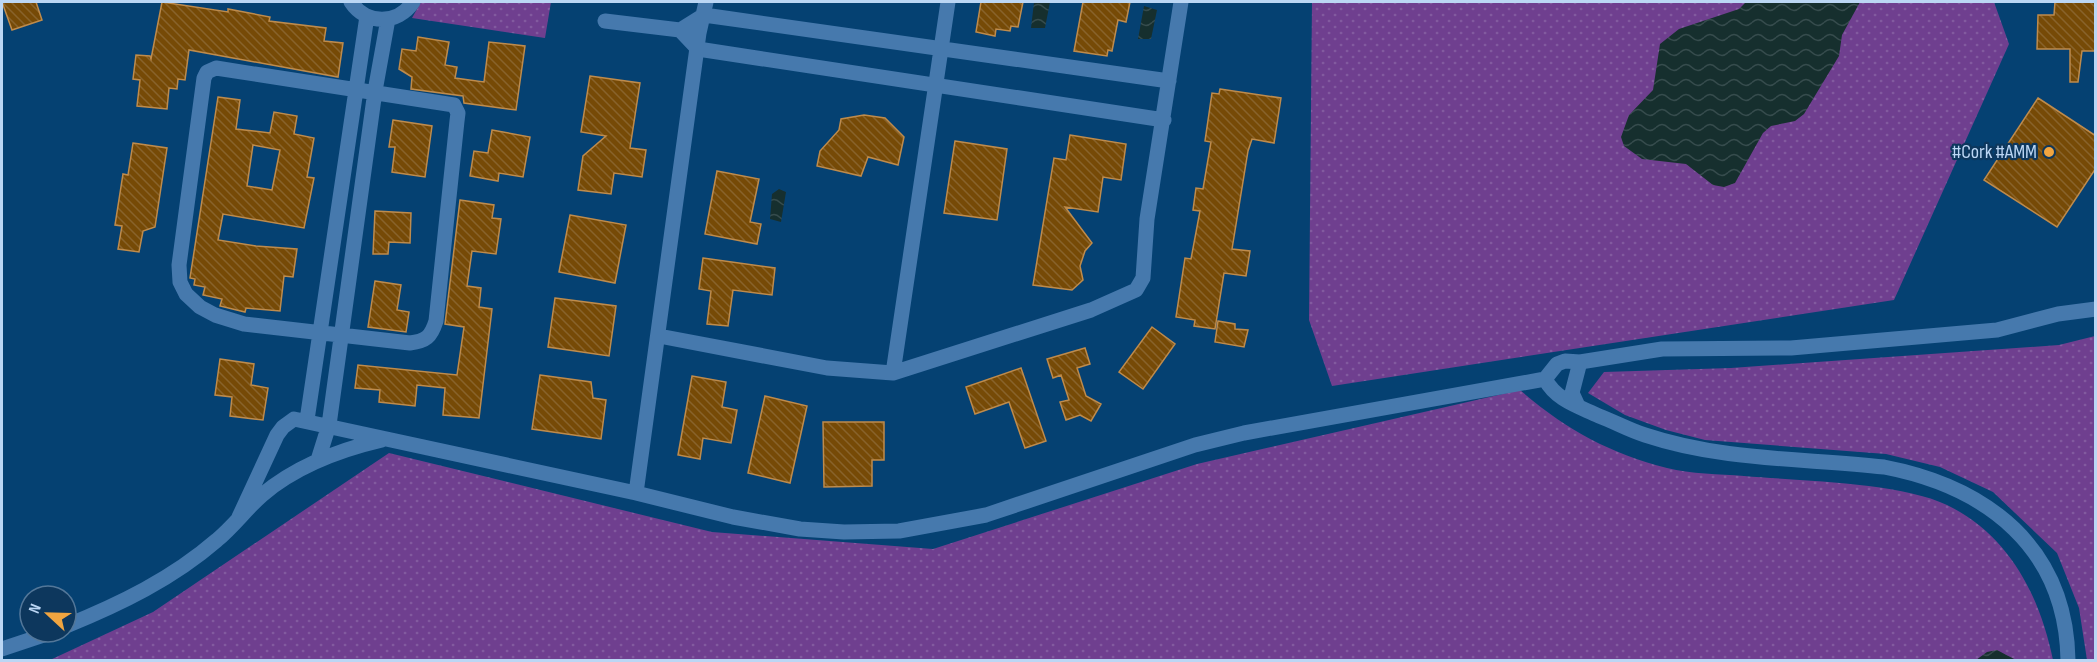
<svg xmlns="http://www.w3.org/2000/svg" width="2097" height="662" font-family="'Sofia Sans Condensed',sans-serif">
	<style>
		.green { fill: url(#green-dots) }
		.water { fill: url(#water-waves) }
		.building { fill: url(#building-back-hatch); stroke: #be8b4c; stroke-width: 1.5; fill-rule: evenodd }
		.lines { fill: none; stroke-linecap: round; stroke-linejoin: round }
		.minor { stroke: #4679ad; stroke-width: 15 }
		.poi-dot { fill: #f1a540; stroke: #0d375d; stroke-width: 2 }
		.labels { text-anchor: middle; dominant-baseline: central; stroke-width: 4.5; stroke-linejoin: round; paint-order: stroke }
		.poi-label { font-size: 20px; fill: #bbd6f4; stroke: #0d375d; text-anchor: end }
	</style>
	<defs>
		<pattern id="green-dots" width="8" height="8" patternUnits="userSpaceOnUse" patternTransform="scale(1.5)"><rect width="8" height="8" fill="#6f3f8f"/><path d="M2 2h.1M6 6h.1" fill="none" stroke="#825a9f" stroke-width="1.8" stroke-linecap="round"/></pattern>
		<pattern id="water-waves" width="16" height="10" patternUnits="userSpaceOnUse" patternTransform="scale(1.5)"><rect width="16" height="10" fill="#162f2e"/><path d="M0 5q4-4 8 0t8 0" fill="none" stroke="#364c4d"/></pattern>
		<pattern id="building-back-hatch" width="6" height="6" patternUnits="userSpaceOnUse" patternTransform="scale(1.5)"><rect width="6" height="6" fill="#764a06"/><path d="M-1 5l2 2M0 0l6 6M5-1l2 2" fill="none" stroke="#88632b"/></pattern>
	</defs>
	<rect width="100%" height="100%" fill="#054172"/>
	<!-- green -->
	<path class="green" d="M421 2H551L545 38 412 18Z
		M1312 2H1994L2009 44 1894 300 1332 386 1309 320Z
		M2095 336V660H2087L2079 608 2057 553 1993 492 1940 467 1886 454 1705 440 1666 430 1625 415 1588 393 1604 372 1731 368 2059 345Z
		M1520 390C1565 429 1609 453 1667 468 1691 474 1719 474 1744 476 1799 481 1899 482 1947 505 2009 535 2040 596 2053 660H50L153 612 389 453 712 532 933 549 1197 464Z"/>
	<!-- water -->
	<path class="water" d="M1034 2H1050L1045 28H1031Z
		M1746 2H1860L1842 35 1839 56 1804 114 1795 121 1771 126 1763 133 1735 183 1724 187 1713 185 1686 164 1642 159 1624 146 1621 137 1629 115 1653 90 1660 44 1679 29 1739 9Z
		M1144 6 1157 10 1151 39H1138Z
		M779 189 786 192 781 222 770 219 772 194Z
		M1997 650 2016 660H1976L1987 652Z"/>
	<!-- building -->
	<path class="building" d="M2 2H36L42 20 12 30Z
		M162 2 228 12V9L270 17 269 21 326 28 324 41 343 43 338 77 189 50 185 80 178 79 177 89 169 88 167 109 137 106 140 80 133 79 136 55 150 56 151 59Z
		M981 2H1023L1018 27 1011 26 1010 31 996 29 995 36 976 32Z
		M1083 2H1130L1126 22 1118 20 1112 51 1108 50 1107 56 1074 51Z
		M2055 2H2096V51H2082L2078 82H2070V49H2037L2038 15H2054Z
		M418 37 449 42 445 65 457 67 455 78 484 82 489 42 525 46 516 110 464 103 463 96 411 89 412 77 399 69 402 49 416 51Z
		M590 76 640 83 630 148 646 150 642 177 614 173 611 194 578 190 583 156 606 136 581 132Z
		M1220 89 1281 98 1274 143 1252 139 1248 151 1232 249 1250 251 1246 276 1224 273 1215 329 1194 326 1195 320 1176 317 1185 258 1191 259 1200 211 1193 210 1196 188 1203 189 1211 142 1205 141 1212 93 1219 94Z
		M218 97 240 100 236 129 270 133 274 112 297 116 294 134 314 138 307 177 314 178 304 228 223 214 218 240 256 246 297 249 293 277 284 276 280 311 246 308 245 312 220 306 222 299 203 295 205 287 194 285 195 279 190 278ZM253 145 280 150 272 190 247 186Z
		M2038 98 2096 136V168L2057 227 1984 180Z
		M864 115 885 118 904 137 898 165 868 157 861 176 817 166 820 151 839 130 841 119Z
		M393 120 432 126 425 177 392 172 395 147H389Z
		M492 130 530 137 523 177 499 173 498 181 470 176 474 151 488 153Z
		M1070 135 1126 144 1121 180 1103 177 1098 212 1065 207 1092 243 1085 251 1080 266 1083 280 1072 290 1033 285 1054 158 1066 160Z
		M955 141 1007 149 997 220 944 213Z
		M133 143 167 148 155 227 143 231 139 252 118 249 122 226 115 225 123 174 128 175Z
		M717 171 759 179 750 222 761 224 757 244 705 234Z
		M460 200 494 205 492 218 501 219 496 254 472 251 467 286 481 288 479 307 492 309 479 418 443 415 445 388 417 385 415 406 379 402 380 390 355 388 358 365 457 375 464 327 445 324Z
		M375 211 411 213 410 243 389 242 388 254H373Z
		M570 215 626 225 615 283 559 272Z
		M703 258 775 268 772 295 733 290 728 326 707 324 711 291 699 289Z
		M375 281 401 285 397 310 409 312 406 332 368 327Z
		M555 298 616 306 609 356 548 347Z
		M1218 321 1235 324V329L1248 330 1244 347 1215 342Z
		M1152 327 1175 344 1143 389 1119 372Z
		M1085 348 1090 364 1077 368 1086 396 1101 404 1091 421 1080 415 1066 420 1060 402 1069 400 1061 375 1053 378 1047 359Z
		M220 359 254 364 251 385 268 388 263 420 230 416 232 397 215 395Z
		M1021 368 1046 441 1025 448 1009 402 975 414 966 387Z
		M540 375 591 382 593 398 606 400 601 439 532 429Z
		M692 376 726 382 722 407 737 410 731 443 703 438 700 459 678 455Z
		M765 396 807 406 790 483 748 473Z
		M823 422H884V460H872V486L824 487Z"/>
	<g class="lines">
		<!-- minor -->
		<path class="minor" d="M351 2C366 25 398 25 413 2
			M605 21 680 30 704 15 1169 81
			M680 30 698 49 1164 120
			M216 68 454 105 458 113 457 121 436 321C431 337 426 341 410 343L244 324 215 315 200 307 186 294 180 282 179 265 204 78 207 72Z
			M659 336 827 368 893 373 1091 310 1136 290 1143 278 1147 219 1181 2
			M893 373 948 2
			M1545 379C1556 400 1578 406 1599 416 1615 422 1629 430 1645 435 1723 461 1804 458 1884 467 1988 487 2066 548 2068 660
			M1578 406 1572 393 1580 362
			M307 420 367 16
			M318 460 329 425 375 91 388 19
			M636 493 699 33 706 2
			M239 517 277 435 283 427 294 419 636 493 733 517 800 529 844 532 899 531 986 515 1195 445 1244 433 1545 379 1557 364 1565 361 1580 362 1662 349 1791 348 1997 330 2058 314 2096 309
			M66 626C120 604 172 579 217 540 233 527 246 509 262 495 296 466 339 450 382 440
			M2 649 53 632"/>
	</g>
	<!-- markers -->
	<circle class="poi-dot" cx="2049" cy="152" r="6"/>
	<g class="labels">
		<!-- poi labels -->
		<g class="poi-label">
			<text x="2037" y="152">#Cork #AMM</text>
		</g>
	</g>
	<!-- border -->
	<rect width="2097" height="662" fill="none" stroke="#bbd6f4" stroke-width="6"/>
	<!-- north arrow -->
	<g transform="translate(48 614) rotate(292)"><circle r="28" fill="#0d375d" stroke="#537799" stroke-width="1.5"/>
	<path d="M0-4.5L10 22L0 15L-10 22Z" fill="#f1a540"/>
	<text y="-9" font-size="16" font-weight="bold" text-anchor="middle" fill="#bbd6f4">N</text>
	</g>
</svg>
